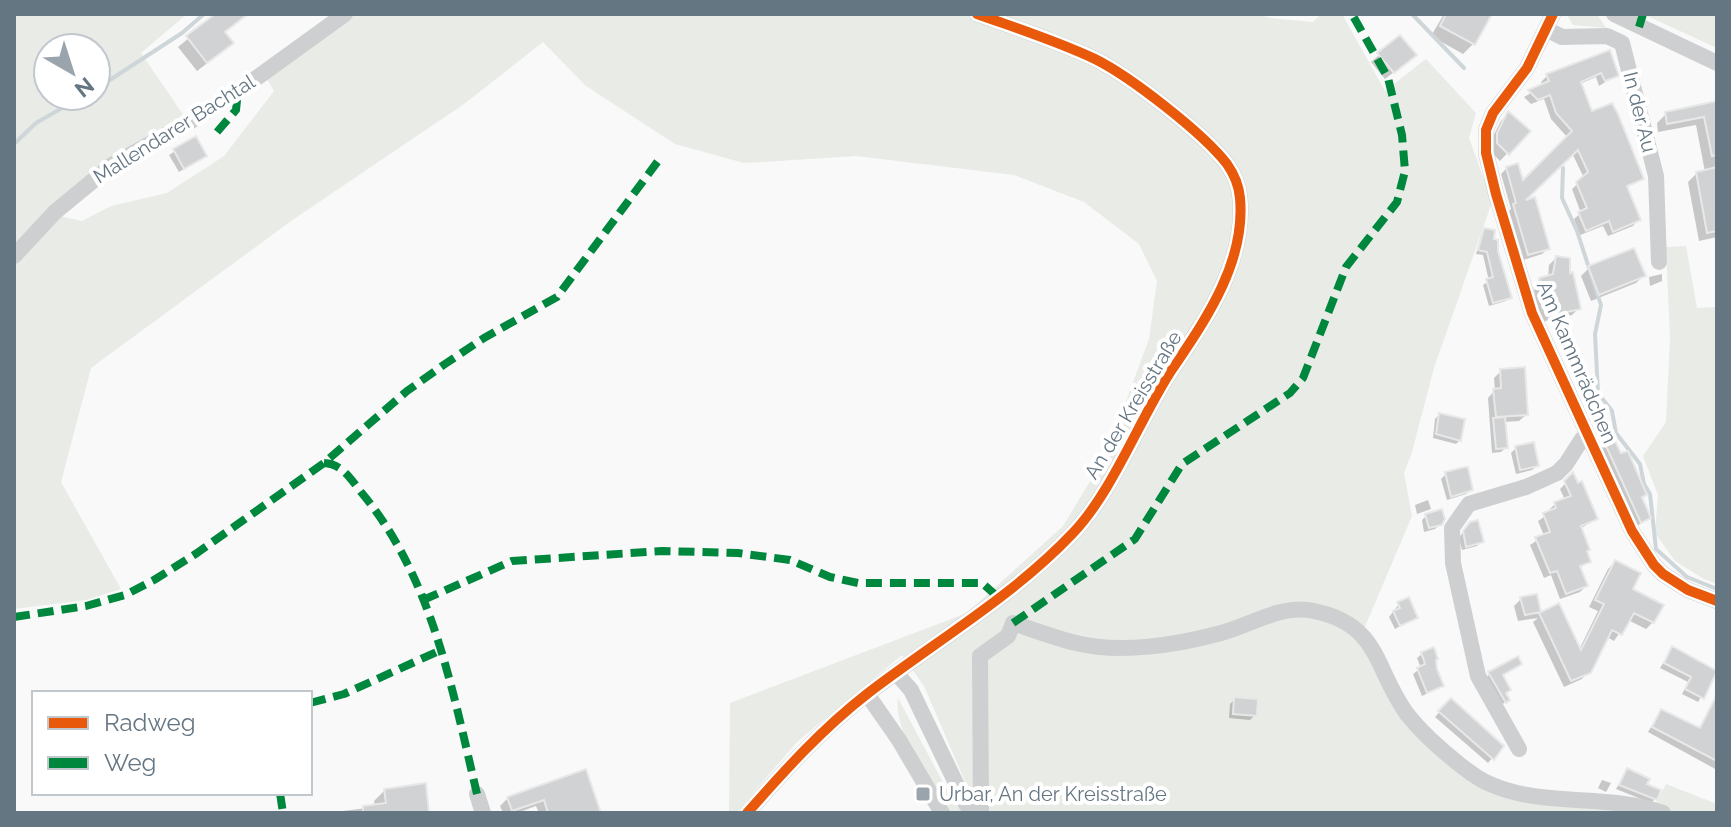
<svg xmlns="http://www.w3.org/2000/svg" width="1731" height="827" font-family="Raleway,sans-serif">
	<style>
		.green { fill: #e8ebe6; fill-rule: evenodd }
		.shadow { fill: #0003 }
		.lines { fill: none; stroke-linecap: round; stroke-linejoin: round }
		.stream { stroke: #ced6d9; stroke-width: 4 }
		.building { fill: #d0d2d3; stroke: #e8e8e8; stroke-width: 2 }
		.minor { stroke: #cecfd0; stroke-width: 16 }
		.quiet { stroke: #00873e; stroke-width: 8; stroke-dasharray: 16 8; stroke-linecap: butt }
		.cycleway-casing { stroke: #fff; stroke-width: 15 }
		.cycleway { stroke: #e8590c; stroke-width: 10 }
		.poi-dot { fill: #99a4ac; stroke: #fff; stroke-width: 3 }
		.labels { text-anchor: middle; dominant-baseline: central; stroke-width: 8; stroke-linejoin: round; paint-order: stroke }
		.street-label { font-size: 20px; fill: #657683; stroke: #fff }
		.poi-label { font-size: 20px; fill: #657683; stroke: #fff; text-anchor: start }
	</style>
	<rect width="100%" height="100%" fill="#f9f9f9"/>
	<!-- green -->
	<path class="green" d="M14 14H187L141 53 186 119 103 164 14 249ZM48 48H96V96H48Z
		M354 14H1257L1270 18 1313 22 1321 14H1342L1385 91 1426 59 1476 113 1469 138 1492 202 1434 368 1412 452 1404 473 1412 516 1364 629C1379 655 1393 683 1411 708 1430 734 1462 766 1493 779 1543 799 1602 799 1655 805L1666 784 1717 804V813H976L974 747 973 800 924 686 902 655 797 742 736 813H729L730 703 967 613 1063 526 1106 455 1149 339 1157 281 1139 244 1084 202 1014 175 856 156 744 163 675 144 586 86 543 42 464 104 291 221 91 368 61 482 121 589 86 600 14 609V263L60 216 82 221 111 206 167 193 224 156 274 91 267 79Z
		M1597 14 1606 28 1573 25 1567 15Z
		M1717 14V48L1645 15 1646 14Z
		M1686 246 1697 308 1717 307V584L1704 579 1675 561 1655 533 1658 495 1643 456 1666 422 1670 339 1666 247Z
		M898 698 952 799 964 813H946C930 784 893 731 898 698Z"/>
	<!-- shadow -->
	<path class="shadow" d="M218 14H248L224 33 222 52 197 71 178 47Z
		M1444 14H1490L1473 44 1463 54 1431 36Z
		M1609 52 1617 75 1599 86 1596 77 1580 84 1591 114 1641 178 1626 188 1638 220 1633 226 1608 236 1603 226 1580 235 1574 219 1581 213 1572 189 1584 178 1572 153 1518 205 1548 248 1542 254 1523 260 1508 212 1511 209 1501 174 1507 168 1522 184 1568 138 1551 119 1544 99 1531 104 1524 97 1543 86 1541 82 1547 76Z
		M1379 55 1407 62 1385 79 1371 62Z
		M1717 103V237L1699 241 1688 182 1697 173 1705 172 1696 125 1658 132 1657 123 1666 114Z
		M1508 114 1528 131 1500 161 1490 151V142L1501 121Z
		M195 139 205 156 179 172 169 155Z
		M1485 230 1496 251 1510 297 1506 301 1489 306 1483 285 1489 281 1483 255 1476 254 1481 235Z
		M1633 250 1643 276 1636 283 1591 301 1581 276 1589 268Z
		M1556 258 1568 276 1579 308 1572 315 1541 322 1533 286 1540 279 1548 278 1549 265Z
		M1662 274V281L1650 286 1649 277Z
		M1501 371 1526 415 1519 421 1504 422 1506 447 1501 452 1492 453 1488 398 1495 390 1494 378Z
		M1439 415 1460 440 1456 444 1433 438 1435 419Z
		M1603 438 1644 495 1640 499 1649 518 1637 526 1599 442Z
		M1516 448 1537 466 1532 470 1516 474 1511 453Z
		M1446 474 1471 489 1466 494 1447 500 1441 479Z
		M1573 476 1596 519 1580 529 1588 561 1579 569 1586 586 1580 592 1560 599 1551 575 1544 578 1530 545 1544 536 1538 521 1550 513 1549 510 1555 504 1565 500 1560 489Z
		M1428 500 1431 509 1417 514 1415 505Z
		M1426 516 1440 524 1435 529 1424 532 1422 520Z
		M1465 529 1481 541 1477 546 1462 550 1459 538Z
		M1615 562 1653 622 1646 629 1628 620 1614 641 1607 637 1589 671 1582 679 1564 687 1533 622 1538 618 1518 621 1514 606 1521 599 1536 596 1540 615 1558 606 1579 650 1598 611 1589 607 1608 569Z
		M1399 604 1416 617 1395 629 1389 617Z
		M1673 648 1716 672 1698 702 1682 694 1688 682 1660 668Z
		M1422 654 1434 661 1442 686 1422 696 1413 674 1421 668 1417 658Z
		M1520 664 1502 676 1508 700 1500 706 1485 678 1490 674Z
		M1235 699 1255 715 1250 720 1229 718 1230 704Z
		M1451 700 1502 746 1488 763 1435 717Z
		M1710 711 1717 714V770L1648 732 1660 712 1698 729Z
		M1627 770 1645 785 1655 799 1651 803 1616 789Z
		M585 772 599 813H539L536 806 517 813H503L500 806 508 798Z
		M1602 780 1611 783 1606 792 1598 788Z
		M385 790 427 813H326L375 807 374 801Z"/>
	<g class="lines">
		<!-- stream -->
		<path class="stream" d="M1412 14 1464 68
			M96 89 182 33 204 14
			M14 144 36 123 83 96
			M1563 168 1562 198 1577 231 1601 305 1595 334 1598 393 1612 411 1616 433 1640 464 1644 484 1650 494 1656 549 1687 577 1717 589"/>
	</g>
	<!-- building -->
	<path class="building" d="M215 14H248L225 32 234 43 207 63 186 36Z
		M1446 14H1492L1475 45 1440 26Z
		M1400 35 1417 55 1394 73 1377 53Z
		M1610 50 1619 76 1605 81 1601 73 1581 82 1592 111 1612 103 1618 114 1644 179 1627 186 1641 220 1613 232 1609 221 1586 231 1578 212 1587 208 1576 182 1588 172 1578 150 1526 200 1535 197 1550 249 1528 255 1513 204 1516 203 1506 167 1518 163 1523 180 1572 131 1556 113 1550 95 1538 100 1528 90 1549 81 1546 74Z
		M1717 101V155L1712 156 1704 117 1667 124 1665 112Z
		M1508 111 1531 131 1509 155 1497 143V133Z
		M196 136 207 156 184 169 173 149Z
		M1717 167V231L1707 233 1696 172Z
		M1484 228 1495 230 1494 239 1498 240V251L1512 298 1493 303 1486 279 1493 277 1487 252 1478 250Z
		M1634 248 1646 276 1599 295 1588 266Z
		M1556 256 1570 258V273L1573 272 1581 309 1548 316 1539 278 1553 274Z
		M1525 367 1528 415 1496 417 1493 389 1501 388 1500 369Z
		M1439 413 1465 419 1461 441 1436 434Z
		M1505 417 1508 448 1496 449 1493 418Z
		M1611 433 1621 453 1628 451 1647 495 1642 497 1651 518 1641 523 1602 437Z
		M1534 442 1539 466 1520 470 1515 446Z
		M1465 467H1468L1473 490 1451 497 1445 472Z
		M1573 472 1578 483 1582 481 1598 519 1581 526 1590 550 1587 551 1591 562 1580 566 1588 586 1566 594 1557 571 1550 573 1535 537 1550 532 1543 513 1556 508 1554 502 1571 496 1564 481Z
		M1442 509 1445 519 1442 525 1429 528 1425 514Z
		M1478 520 1484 542 1466 547 1463 531 1470 522Z
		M1615 560 1641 573 1633 589 1664 605 1654 623 1634 613 1622 635 1612 630 1591 673 1571 681 1539 613 1559 603 1581 650 1604 604 1595 600Z
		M1537 594 1541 612 1525 615 1520 597Z
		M1409 597 1418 618 1400 626 1393 611 1400 608 1397 602Z
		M1672 646 1717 671 1704 699 1685 689 1691 677 1664 663Z
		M1434 647 1438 659 1436 660 1437 669 1444 686 1427 693 1417 668 1425 664 1421 652Z
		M1518 656 1522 664 1503 675 1511 690 1506 693 1510 700 1506 703 1488 672Z
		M1717 694V761L1652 727 1661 709 1700 728Z
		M1234 697 1258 699 1257 716 1233 714Z
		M1451 698 1504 746 1494 760 1438 711Z
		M1627 768 1650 779 1647 784 1661 790 1657 800 1619 785Z
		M586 769 601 813H548L544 800 512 811 507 797Z
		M426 783 429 813H363V806L386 803 384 789Z"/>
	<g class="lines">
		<!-- minor -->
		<path class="minor" d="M1553 14 1527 68 1493 113 1486 130V153L1496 194 1532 313 1632 531 1654 565 1663 574 1688 590 1717 601
			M1614 14 1717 63
			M1546 29 1562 37 1607 36 1622 43 1656 176 1659 262
			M14 256 55 212 112 165 191 121 233 95 345 14
			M896 673 911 690 966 804 973 813
			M867 694 899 740 942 813
			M1519 749 1478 676 1453 563 1452 528 1469 504 1526 487 1557 473 1566 464 1582 439 1589 435
			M477 794 483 813
			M747 813C785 770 822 729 867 694 936 641 1012 597 1072 534 1111 494 1138 423 1169 374 1204 322 1246 264 1240 198 1239 186 1234 174 1227 164 1203 133 1131 77 1095 59 1057 41 1016 28 977 14
			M981 813 980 656 1008 636 1013 623C1034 630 1055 638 1076 643 1120 654 1177 645 1221 633 1251 625 1281 604 1314 611 1381 625 1374 669 1407 714 1422 733 1440 749 1459 764 1468 771 1479 780 1490 784 1544 808 1607 793 1663 813"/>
		<!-- quiet -->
		<path class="quiet" d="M1639 27 1643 14
			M217 132 236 110 237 100 233 95
			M324 463C342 464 350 478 361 492 432 577 452 688 477 794
			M423 600 512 561 662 551 738 553 790 560 830 577 858 583H982L999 598
			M14 617 86 606 125 595 154 580 197 553 324 463 407 391 445 364 484 338 557 297 658 161
			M1013 623 1135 539 1182 464 1290 393 1303 378 1346 267 1397 202 1405 171 1402 135 1388 78 1352 14
			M310 703 344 694 441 650
			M280 793 283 813"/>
		<defs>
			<path id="cycleway" d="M1553 14 1527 68 1493 113 1486 130V153L1496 194 1532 313 1632 531 1654 565 1663 574 1688 590 1717 601
				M747 813C785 770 822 729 867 694 936 641 1012 597 1072 534 1111 494 1138 423 1169 374 1204 322 1246 264 1240 198 1239 186 1234 174 1227 164 1203 133 1131 77 1095 59 1057 41 1016 28 977 14"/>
		</defs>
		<!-- cycleway casing -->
		<use href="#cycleway" class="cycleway-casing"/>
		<!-- cycleway -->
		<use href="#cycleway" class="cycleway"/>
	</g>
	<!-- markers -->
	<rect class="poi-dot" x="915" y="786" width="16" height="16" rx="4"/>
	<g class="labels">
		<!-- street labels -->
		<g class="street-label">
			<text transform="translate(1640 112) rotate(76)">In der Au</text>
			<text transform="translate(174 129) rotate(-32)">Mallendarer Bachtal</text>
			<text transform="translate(1577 362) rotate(67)">Am Kammrädchen</text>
			<text transform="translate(1133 405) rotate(-59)">An der Kreisstraße</text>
		</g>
		<!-- poi labels -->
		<g class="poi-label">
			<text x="939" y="794">Urbar, An der Kreisstraße</text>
		</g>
	</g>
	<!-- border -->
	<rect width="1731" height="827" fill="none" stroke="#657683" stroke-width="32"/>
	<!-- legend -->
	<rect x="32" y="691" width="280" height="104" fill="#ffffff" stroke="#c1c8cd" stroke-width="2"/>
	<rect x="48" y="717" width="40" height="12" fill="#e8590c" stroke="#c1c8cd" stroke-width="2"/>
	<text x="104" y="731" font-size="24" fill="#657683">Radweg</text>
	<rect x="48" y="757" width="40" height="12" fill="#00873e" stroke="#c1c8cd" stroke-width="2"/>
	<text x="104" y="771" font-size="24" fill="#657683">Weg</text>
	<!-- north arrow -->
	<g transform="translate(72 72) rotate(141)"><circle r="38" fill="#ffffff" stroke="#c1c8cd" stroke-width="2"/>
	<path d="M0-6L14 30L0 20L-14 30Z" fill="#99a4ac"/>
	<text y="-12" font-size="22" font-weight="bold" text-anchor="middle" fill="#657683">N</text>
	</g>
</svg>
